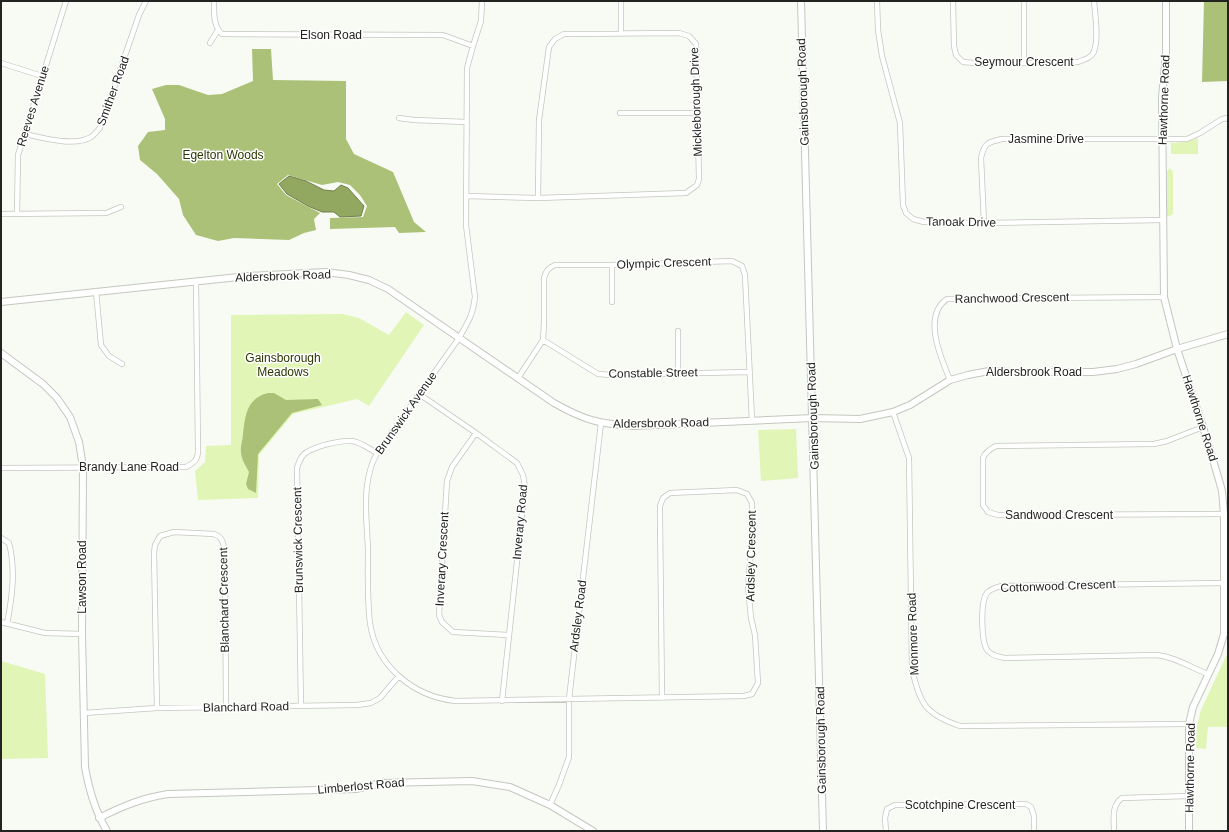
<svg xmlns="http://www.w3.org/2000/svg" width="1229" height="832" font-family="Helvetica,sans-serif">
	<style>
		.green { fill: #e1f5b6 }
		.forest { fill: #abc178 }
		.water { fill: #92a75f; stroke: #71804c }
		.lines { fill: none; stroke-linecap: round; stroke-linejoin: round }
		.street-casing { stroke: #c4c7c0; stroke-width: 6 }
		.secondary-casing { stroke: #c4c7c0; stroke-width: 8 }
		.street { stroke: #fff; stroke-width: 4.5 }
		.secondary { stroke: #fff; stroke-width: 6 }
		.labels { text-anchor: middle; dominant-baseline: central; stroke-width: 3; stroke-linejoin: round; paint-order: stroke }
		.street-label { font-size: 12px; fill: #232421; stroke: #fff }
		.park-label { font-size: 12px; fill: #2b3700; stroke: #fff }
	</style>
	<rect width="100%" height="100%" fill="#f8fbf4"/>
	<!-- green -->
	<path class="green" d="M1198 138V154H1171V143L1185 142Z
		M1170 168 1173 172V214L1170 216H1167V171Z
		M406 312 424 325 369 406 357 399 293 414 259 455 258 498 198 500 195 471 205 462 206 446 231 445V315L343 314 359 318 389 335Z
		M796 429 798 478 761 481 758 430Z
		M1228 652V727H1208L1206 749 1196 748 1197 726 1201 710Z
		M1 661 45 674 48 758 1 759Z"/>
	<!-- forest -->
	<path class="forest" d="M1204 1H1228V81L1202 82Z
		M252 49H271L273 80 346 81V139L354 154 393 172 414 222 426 232 399 233 395 227 330 229V218L363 217 367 206 360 195 350 185 338 182 322 185 288 175 277 184 286 195 320 213 314 219 316 230 304 233 289 240 234 238 218 241 196 235 183 215 179 199 157 174 140 160 138 146 148 132 165 130V119L152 89 166 85H179L208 95 222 94 253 81Z
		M268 393H274L286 400 318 399 322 405 292 413 258 454 256 493 248 489 246 484 249 472C246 466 241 459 241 452 240 446 243 440 243 434 245 415 247 398 268 393Z"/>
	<!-- water -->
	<path class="water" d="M289 176 306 181 324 190 334 191 341 185 348 188 364 206 361 216 340 217 334 212H322L308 206 287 194 279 184Z"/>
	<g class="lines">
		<defs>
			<path id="street" d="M214 1C214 12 213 26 222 34L443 35 473 46
				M482 1 481 21 473 46 467 68 466 225 475 297C473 315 468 322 459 338L377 453C374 459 371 465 370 471 363 495 367 524 368 550 368 574 367 599 370 623 376 666 414 697 456 701 552 700 648 698 744 696L752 694 758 683 755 635 751 618 748 586 752 540V503L747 494 737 490 670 493 663 498 660 506V515L662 698
				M621 1V33
				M877 1 878 30 882 56 900 123 903 205 906 213 913 219 924 222 984 223 1163 220
				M953 1 954 46 956 55 963 62 987 64 1078 62C1083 60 1088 59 1092 55 1100 45 1095 14 1094 1
				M1024 1V62
				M210 43 218 30
				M1 63 42 76
				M620 113H698
				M399 118 414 120 466 122
				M25 134C42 138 75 147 91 137 94 135 97 131 100 128L139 15 146 1
				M467 196 538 198 539 120 549 47 555 39 564 34 679 33 689 36 696 44 699 179 697 185 686 193 538 198
				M1 214 106 213 121 207
				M17 214 18 155 66 1
				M984 223 981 158C984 143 988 142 1002 139H1187L1200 133 1222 119 1228 118
				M612 265V302
				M96 291 101 345 109 356 122 364
				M678 331V373
				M543 340 598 374 611 375 749 372
				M518 378 543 340 544 322V278C546 271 548 268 555 265H612L732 261 742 266 745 275 752 421
				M950 380C941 358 922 316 947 299L1164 297
				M419 394 476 433 517 463 523 475 525 487 502 701
				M893 412 909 458 912 670C921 705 925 714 960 726L1189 724
				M1203 427 1167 441 1154 444 996 446C990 449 985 452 983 458V505L988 512 998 515 1224 514
				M476 433 452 467 447 481 439 615 442 622 453 632 508 635
				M1 468 186 467C194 463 198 460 198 450L196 282
				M1 538 9 543C16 570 12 598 7 624
				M1 622 45 633 82 634
				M1208 674C1191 668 1176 657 1157 655L1005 658C999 657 993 656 988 651 981 643 980 602 987 593 991 588 996 588 1001 586L1224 583
				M301 706 297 468C299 462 301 455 307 452 317 446 340 440 352 441 361 442 369 449 377 453
				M157 708 154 553 155 545 160 536 174 532 214 534C223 537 223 543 225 552L226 708
				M84 713 157 708 357 705 371 703 380 698 398 677
				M550 805 559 785 569 757V699L601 423
				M886 831 885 818 887 809 895 805 1026 804 1031 807 1034 816V831
				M1114 831C1114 819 1111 806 1122 798L1190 796"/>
			<path id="secondary" d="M801 1 823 831
				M1166 1V54L1162 97 1164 297 1177 349 1203 427 1219 480 1222 491 1224 514V634L1218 654 1193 707 1189 724V831
				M1 302 248 276 326 272 349 275 369 280 388 289 554 403C584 420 599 424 633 426L813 418 860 419 893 412 910 405 950 380 968 375 989 371 1013 372H1093L1117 369 1136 364 1177 349 1228 334
				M1 353 43 384 57 398 70 417 79 442 83 467 82 634 85 767C89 790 95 811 107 831
				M99 818C123 806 142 798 168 794L356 789 381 783 472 781 510 787 550 805 593 831"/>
		</defs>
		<!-- street casing -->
		<use href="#street" class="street-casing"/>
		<!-- secondary casing -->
		<use href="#secondary" class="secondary-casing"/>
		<!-- street -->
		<use href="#street" class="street"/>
		<!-- secondary -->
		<use href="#secondary" class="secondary"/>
	</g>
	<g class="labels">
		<!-- street labels -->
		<g class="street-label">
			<text x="331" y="35">Elson Road</text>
			<text x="1024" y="62">Seymour Crescent</text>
			<text transform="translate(113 91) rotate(-70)">Smither Road</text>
			<text transform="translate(803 92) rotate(-92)">Gainsborough Road</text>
			<text transform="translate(1164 100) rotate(-88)">Hawthorne Road</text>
			<text transform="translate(696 102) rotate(-92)">Mickleborough Drive</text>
			<text transform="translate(33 106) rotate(-73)">Reeves Avenue</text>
			<text x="1046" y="139">Jasmine Drive</text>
			<text transform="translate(961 222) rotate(1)">Tanoak Drive</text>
			<text transform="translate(664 263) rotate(-2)">Olympic Crescent</text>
			<text transform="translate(283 276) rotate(-2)">Aldersbrook Road</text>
			<text transform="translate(1012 298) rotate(-1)">Ranchwood Crescent</text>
			<text x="1034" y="372">Aldersbrook Road</text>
			<text transform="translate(653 373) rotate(-1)">Constable Street</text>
			<text transform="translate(406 413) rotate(-55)">Brunswick Avenue</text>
			<text transform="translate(813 416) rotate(-92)">Gainsborough Road</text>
			<text transform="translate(1200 418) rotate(72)">Hawthorne Road</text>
			<text transform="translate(661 423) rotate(-1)">Aldersbrook Road</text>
			<text x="129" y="467">Brandy Lane Road</text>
			<text x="1059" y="515">Sandwood Crescent</text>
			<text transform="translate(520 522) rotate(-85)">Inverary Road</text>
			<text transform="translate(298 540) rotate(-91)">Brunswick Crescent</text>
			<text transform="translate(751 556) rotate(-89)">Ardsley Crescent</text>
			<text transform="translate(442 559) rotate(-87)">Inverary Crescent</text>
			<text transform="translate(82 577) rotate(-90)">Lawson Road</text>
			<text transform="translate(1058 586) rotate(-2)">Cottonwood Crescent</text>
			<text transform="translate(224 600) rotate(-91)">Blanchard Crescent</text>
			<text transform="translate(578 616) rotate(-83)">Ardsley Road</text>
			<text transform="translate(913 634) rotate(-92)">Monmore Road</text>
			<text transform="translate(246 707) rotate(-1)">Blanchard Road</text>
			<text transform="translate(821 740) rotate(-91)">Gainsborough Road</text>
			<text transform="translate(1190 768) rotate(-89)">Hawthorne Road</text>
			<text transform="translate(361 786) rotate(-5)">Limberlost Road</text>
			<text x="960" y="805">Scotchpine Crescent</text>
		</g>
		<!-- park labels -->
		<g class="park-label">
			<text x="223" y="155">Egelton Woods</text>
			<text x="283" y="358">Gainsborough<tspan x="283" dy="14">Meadows</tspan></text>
		</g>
	</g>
	<!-- border -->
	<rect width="1229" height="832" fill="none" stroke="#232421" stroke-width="4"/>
</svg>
